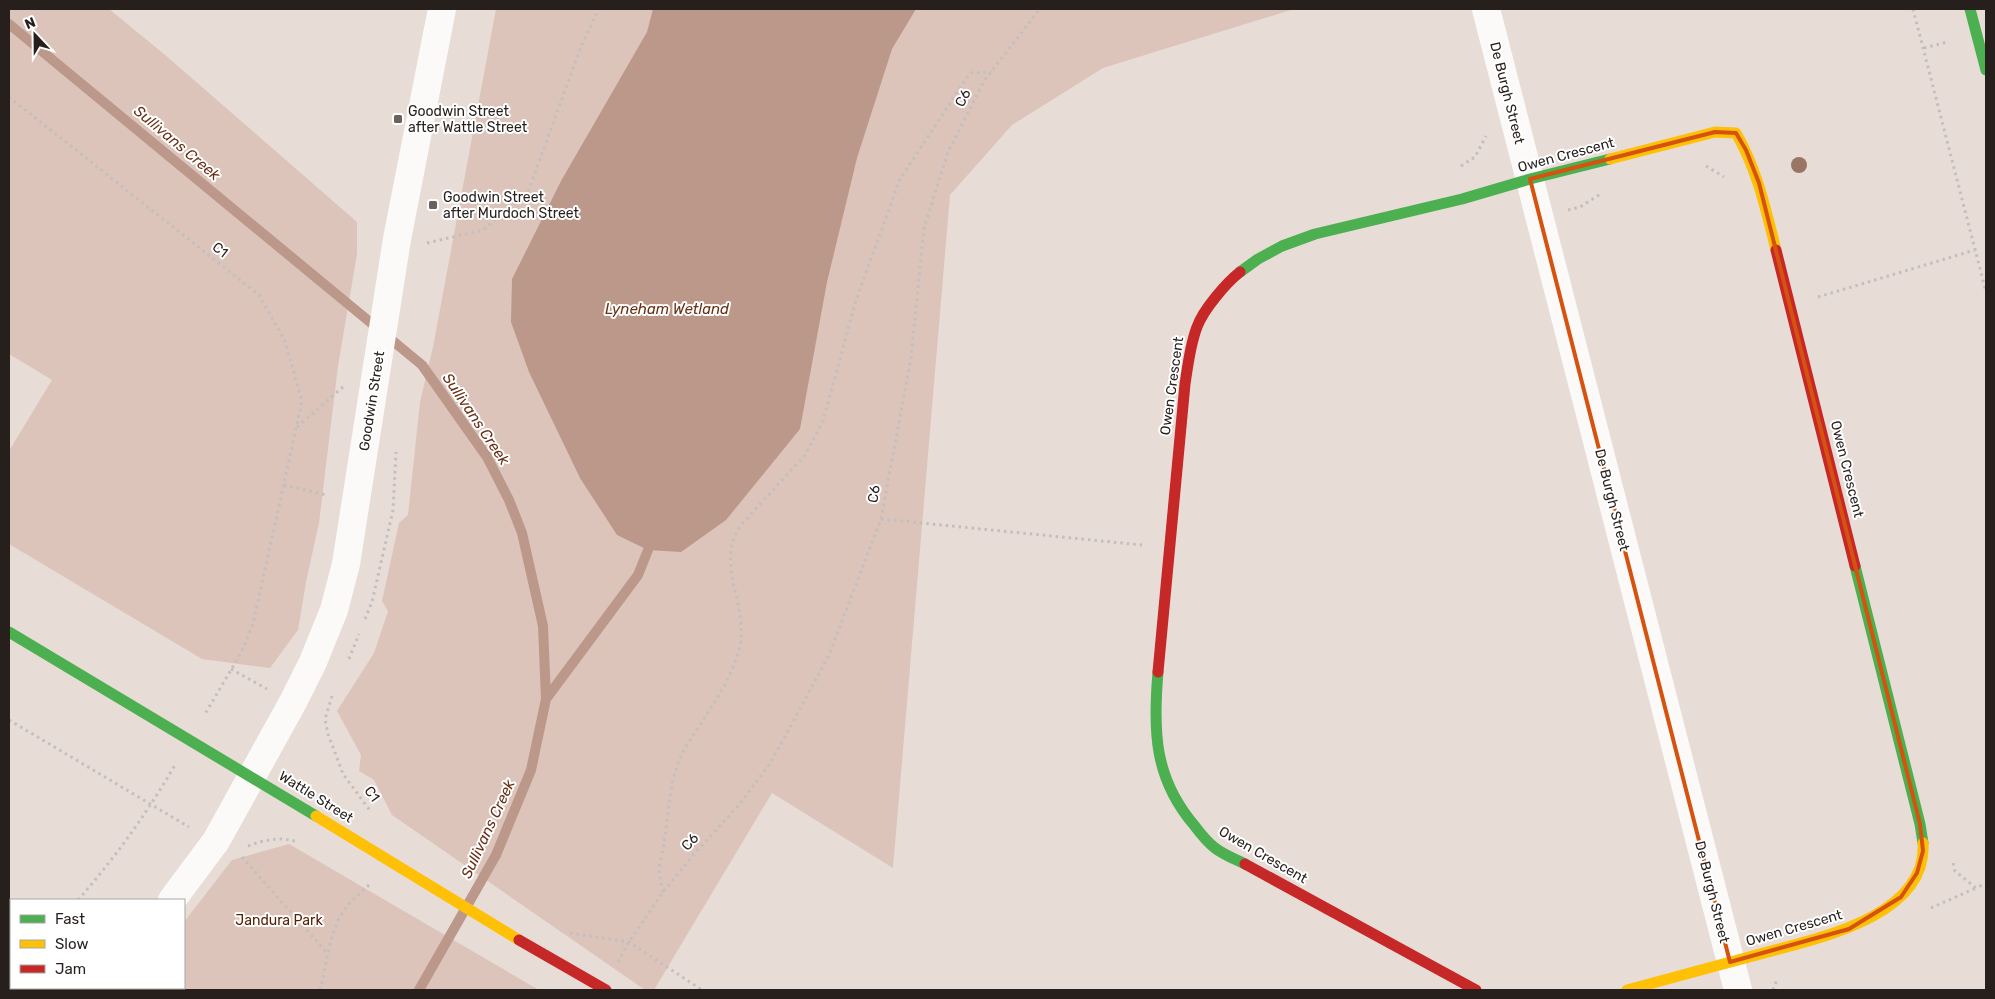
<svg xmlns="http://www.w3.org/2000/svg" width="1995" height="999" font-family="Rubik,sans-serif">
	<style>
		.green { fill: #dcc4ba }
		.water { fill: #bb988a }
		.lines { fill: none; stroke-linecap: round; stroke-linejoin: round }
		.stream { stroke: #bb988a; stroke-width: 10 }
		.path { stroke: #c2bfbe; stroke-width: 3; stroke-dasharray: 2.5 4; stroke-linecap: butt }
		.street { stroke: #fcfaf9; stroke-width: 28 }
		.fast { stroke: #4caf50; stroke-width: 11 }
		.slow { stroke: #ffc107; stroke-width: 11 }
		.jam { stroke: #c62828; stroke-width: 11 }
		.tree { fill: #9a7564 }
		.marked { fill: none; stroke: #d5530e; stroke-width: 4; stroke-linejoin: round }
		.poi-dot { fill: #6b615d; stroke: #fff; stroke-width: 2 }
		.labels { text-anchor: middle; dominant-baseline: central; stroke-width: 4; stroke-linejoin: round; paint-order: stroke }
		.street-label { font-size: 14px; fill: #271f1c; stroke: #fff }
		.poi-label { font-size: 14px; fill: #271f1c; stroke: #fff; text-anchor: start }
		.park-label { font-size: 14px; fill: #5a2105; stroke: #fff }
		.water-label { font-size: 15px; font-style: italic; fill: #6a2f15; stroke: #fff }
	</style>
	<rect width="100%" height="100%" fill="#e8dcd7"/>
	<!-- green -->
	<path class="green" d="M9 9H109L164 54 357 222V254L338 366 319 523 306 582 298 630 270 668 202 659 9 544V451L52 380 9 354Z
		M496 9H1294L1103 68 1012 125 950 195 893 868 772 793 654 990H645L392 815 374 780 359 771 361 755 337 711 374 653 388 611 382 601 399 523 408 515 420 402 433 347Z
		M289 844 539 990H119L121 988H184V922L232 860Z"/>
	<!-- water -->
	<path class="water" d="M653 9H916L892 49 857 158 827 282 800 429 726 520 681 552 648 550 617 535 580 478 529 372 511 322 512 279 561 181 647 32Z"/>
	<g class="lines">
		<!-- stream -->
		<path class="stream" d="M9 24 422 365 487 457 509 500 522 533 543 626 546 699 531 770 496 855 419 990
			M546 699 638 575 648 550"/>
		<!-- path -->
		<path class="path" d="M1913 9 1986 292
			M1924 48 1947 42
			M9 97 259 295 285 341 302 401 253 624 241 653 205 714
			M1461 166 1475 157 1486 136
			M1706 166 1724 177
			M1568 210 1580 207 1602 193
			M427 243 483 230 528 192 582 44 599 9
			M1818 297 1975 250
			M297 427 343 387
			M284 485 326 495
			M881 519 1142 545
			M365 619 372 602 393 510 396 452
			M349 659 359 634
			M231 669 267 689
			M332 696 325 719 328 734 343 774 371 812
			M9 720 189 827
			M248 846C264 840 281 836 297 842
			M242 857 328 954
			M1953 863 1955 871 1976 888 1986 883
			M663 892C662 885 660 879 659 873 659 863 663 852 664 843 670 810 668 776 686 747 705 715 729 686 739 650 751 608 713 564 741 525L805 455 823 421 856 300 900 179 970 73 991 72
			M78 900C115 858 147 813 175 765
			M1931 908 1976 888
			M570 933 629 942 702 990
			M9 961 11 960
			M618 962 629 942 663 892 694 854 739 805 771 762 829 655 881 519 911 358 924 228 948 152 984 81 1040 9
			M320 990C327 966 328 938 341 915 348 903 359 894 370 884
			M1773 990 1777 980"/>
		<!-- street -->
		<path class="street" d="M1486 9 1738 990
			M172 900 216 841 293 702 313 662 334 610 346 564 397 239 442 9
			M90 990 94 988"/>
		<!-- fast -->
		<path class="fast" d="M1970 9 1986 70
			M1240 272 1258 259 1282 246 1315 234 1462 199 1530 179 1610 159
			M1855 566 1920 824 1923 843
			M9 632 316 816
			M1158 672C1153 731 1154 778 1194 825 1200 833 1207 842 1215 848 1224 855 1235 859 1245 864"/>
		<!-- slow -->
		<path class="slow" d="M1610 159 1715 132 1736 133C1757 169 1766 210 1776 250
			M316 816 519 940
			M1627 990C1668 979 1708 968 1749 957 1804 941 1928 921 1923 843"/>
		<!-- jam -->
		<path class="jam" d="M1776 250 1855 566
			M1158 672 1185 384C1188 365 1190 345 1197 327 1203 310 1226 283 1240 272
			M1245 864 1476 990
			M519 940 606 990"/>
	</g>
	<!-- trees -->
	<circle class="tree" cx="1799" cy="165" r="8"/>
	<!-- marked area -->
	<path class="marked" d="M1715 132 1736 133 1746 150 1759 183 1920 824 1923 851 1917 873 1901 897 1849 929 1730 962 1530 179Z"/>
	<!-- markers -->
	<g class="poi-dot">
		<rect x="393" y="114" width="10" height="10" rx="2.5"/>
		<rect x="428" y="200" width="10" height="10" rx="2.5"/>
	</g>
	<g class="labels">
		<!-- street labels -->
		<g class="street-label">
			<text transform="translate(1507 93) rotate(76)">De Burgh Street</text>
			<text transform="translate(963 98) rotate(-63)">C6</text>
			<text transform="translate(1566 155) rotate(-15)">Owen Crescent</text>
			<text transform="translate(220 250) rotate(38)">C1</text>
			<text transform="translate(1172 386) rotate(-82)">Owen Crescent</text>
			<text transform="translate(372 401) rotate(-81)">Goodwin Street</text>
			<text transform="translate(1847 469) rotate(76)">Owen Crescent</text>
			<text transform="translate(874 494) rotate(-80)">C6</text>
			<text transform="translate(1612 500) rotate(76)">De Burgh Street</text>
			<text transform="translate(372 794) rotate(54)">C1</text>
			<text transform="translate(316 797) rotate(32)">Wattle Street</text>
			<text transform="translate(690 842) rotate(-48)">C6</text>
			<text transform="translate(1263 855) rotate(30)">Owen Crescent</text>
			<text transform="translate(1712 892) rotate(76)">De Burgh Street</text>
			<text transform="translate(1794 928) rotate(-16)">Owen Crescent</text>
		</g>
		<!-- poi labels -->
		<g class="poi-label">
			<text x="408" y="111">Goodwin Street<tspan x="408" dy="16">after Wattle Street</tspan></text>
			<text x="443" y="197">Goodwin Street<tspan x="443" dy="16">after Murdoch Street</tspan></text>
		</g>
		<!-- park labels -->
		<g class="park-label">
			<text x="279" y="920">Jandura Park</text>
		</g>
		<!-- water labels -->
		<g class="water-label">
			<text transform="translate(177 143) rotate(40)">Sullivans Creek</text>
			<text x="667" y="309">Lyneham Wetland</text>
			<text transform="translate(476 419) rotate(56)">Sullivans Creek</text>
			<text transform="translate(488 829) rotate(-65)">Sullivans Creek</text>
		</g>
	</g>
	<!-- border -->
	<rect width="1995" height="999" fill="none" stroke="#271f1c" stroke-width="20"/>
	<!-- legend -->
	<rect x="10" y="899" width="175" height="90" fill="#ffffff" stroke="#a9a5a4"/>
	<rect x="20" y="915" width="25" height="8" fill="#4caf50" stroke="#a9a5a4"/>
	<text x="55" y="924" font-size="15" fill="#271f1c">Fast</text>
	<rect x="20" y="940" width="25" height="8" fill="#ffc107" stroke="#a9a5a4"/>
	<text x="55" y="949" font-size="15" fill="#271f1c">Slow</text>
	<rect x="20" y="965" width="25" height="8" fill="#c62828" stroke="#a9a5a4"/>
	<text x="55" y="974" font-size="15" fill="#271f1c">Jam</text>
	<!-- north arrow -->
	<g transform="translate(35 35) rotate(338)" stroke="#ffffff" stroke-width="4" paint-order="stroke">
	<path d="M0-4L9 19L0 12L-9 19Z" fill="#271f1c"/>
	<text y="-8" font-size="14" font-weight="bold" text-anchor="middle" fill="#271f1c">N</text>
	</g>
</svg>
